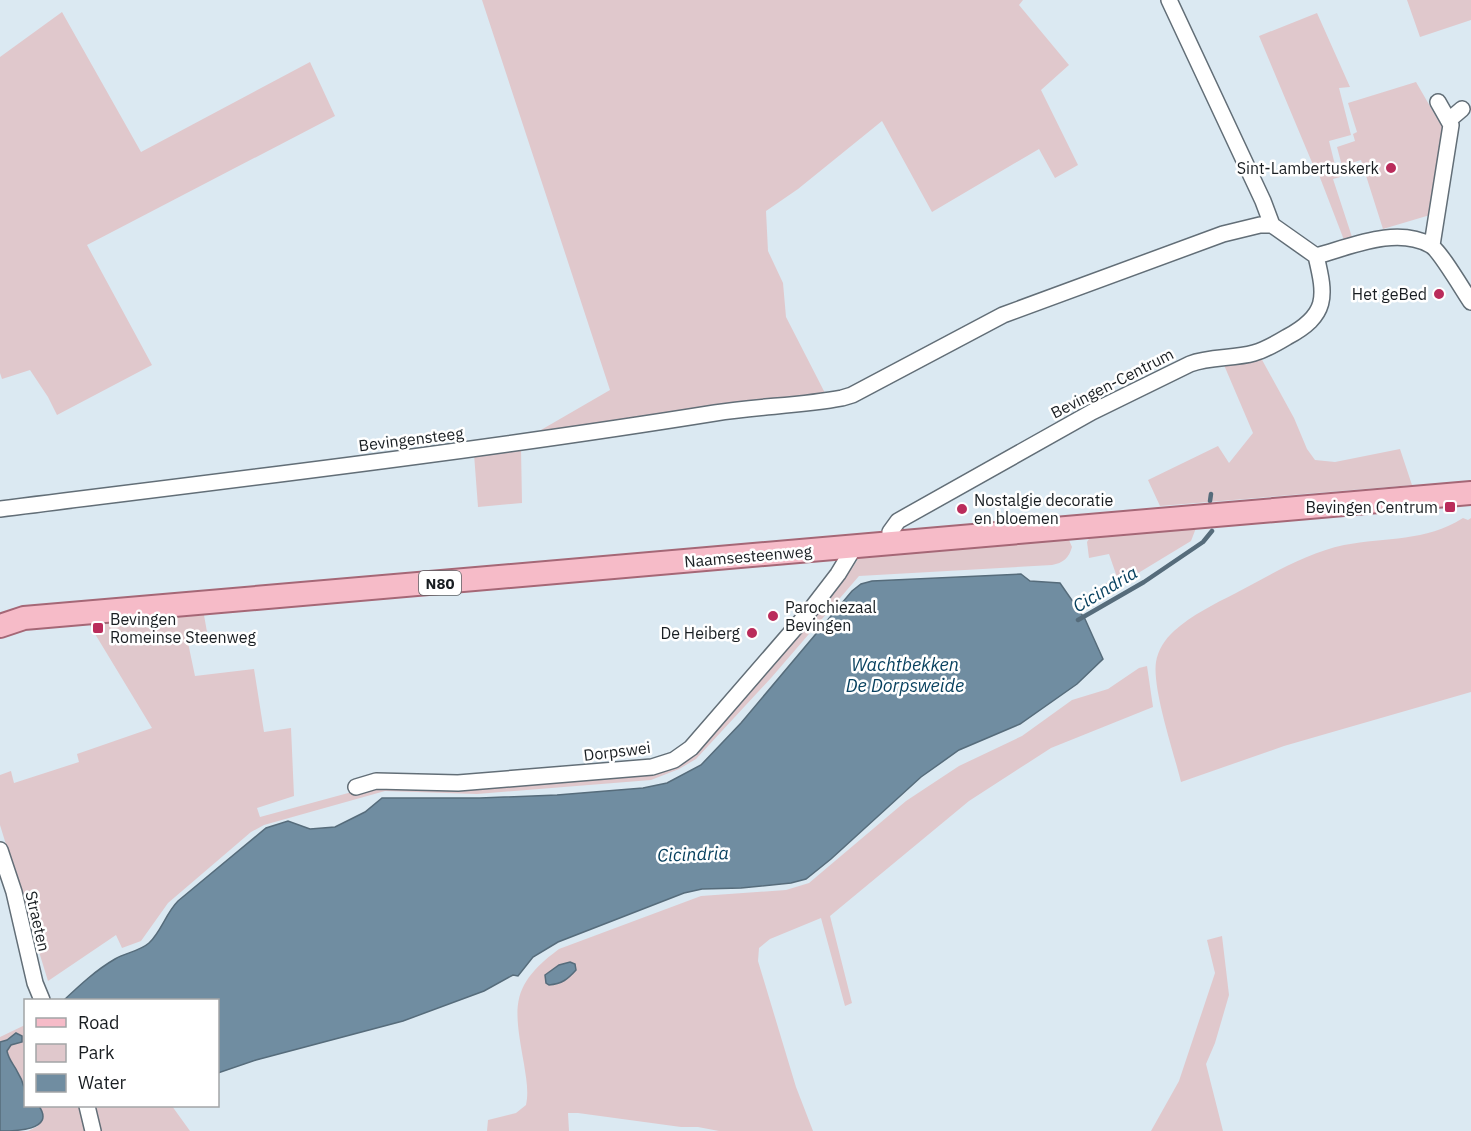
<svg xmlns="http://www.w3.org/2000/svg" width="1471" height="1131" font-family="'IBM Plex Sans',sans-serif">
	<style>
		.green { fill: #e0c8cc }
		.water { fill: #708da1; stroke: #566c7b; stroke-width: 1.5 }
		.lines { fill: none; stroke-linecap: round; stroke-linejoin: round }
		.stream { stroke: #566c7b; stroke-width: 4.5 }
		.minor-casing { stroke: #626e77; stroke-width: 18 }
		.primary-casing { stroke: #a56776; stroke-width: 26 }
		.minor { stroke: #fff; stroke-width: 15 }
		.primary { stroke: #f6bbc8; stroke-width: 22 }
		.poi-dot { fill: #ba2c5b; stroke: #fff; stroke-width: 2 }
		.labels { text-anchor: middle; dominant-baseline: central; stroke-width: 5; stroke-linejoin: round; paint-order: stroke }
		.shield { fill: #fff; stroke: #5e6264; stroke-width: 1.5 }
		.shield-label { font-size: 15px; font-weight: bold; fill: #191e22 }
		.poi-label { font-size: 16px; fill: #191e22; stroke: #fff; text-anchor: end }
		.street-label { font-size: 16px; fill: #191e22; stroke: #fff }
		.water-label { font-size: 18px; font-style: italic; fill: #08415f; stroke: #fff }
	</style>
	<rect width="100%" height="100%" fill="#dbe9f2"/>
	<!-- green -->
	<path class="green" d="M482 0H1023L1019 5 1069 65 1041 90 1078 165 1055 178 1039 149 932 212 882 121 798 189 766 211 768 251 783 283 786 317 826 395 729 403 534 434 610 390Z
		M1407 0H1471V20L1420 37Z
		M62 12 141 152 310 62 335 116 87 245 152 365 57 415 48 397 30 370 2 379 0 373V57Z
		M1317 13 1350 87 1339 88 1351 135 1329 141 1335 165 1316 172 1259 36Z
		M1416 82 1442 127 1430 215 1383 229 1361 160 1342 166 1337 147 1355 141 1353 134 1357 132 1348 103Z
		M1337 170 1340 177 1333 179 1352 237 1344 240 1319 175Z
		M1261 358 1294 418 1307 449 1315 460 1335 462 1400 449 1412 485 1160 506 1148 480 1218 446 1229 463 1253 433 1224 365Z
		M521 448 522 503 478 507 474 454Z
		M1463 518 1468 520 1471 518V692L1284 746 1181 782C1174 753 1152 689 1156 662 1158 650 1165 639 1174 631 1192 615 1214 604 1236 593 1270 575 1306 553 1344 545 1387 537 1425 542 1463 518Z
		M1196 528 1191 541 1102 595 1097 589 1117 577 1109 554 1089 558 1087 542 1090 537Z
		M1069 540 1072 547C1069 558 1063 563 1052 565L859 576 771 678 696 759 679 769 651 780 477 794 385 791 264 825 251 832 168 903 141 941 122 948 116 935 48 981 0 825V775L11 771 14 783 79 762 77 754 152 728 89 624 204 615 207 632 187 638 195 676 254 669 264 732 291 728 294 796 257 808 260 817 385 783 667 767 768 668 853 567 859 557Z
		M1147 666 1153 707 1051 748 969 801 830 916 852 1003 845 1006 821 918 770 939 759 948 758 961 796 1087 813 1131H719L698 1127H681L578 1113H568L569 1131H487L488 1120 516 1113 526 1105C529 1091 526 1078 524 1064 514 1007 509 986 559 949L701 896 786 890 809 883 906 801 959 766 1022 736 1072 700 1108 689 1139 668Z
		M1222 936 1229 995 1215 1043 1206 1064 1223 1131H1151L1179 1081 1215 973 1207 940Z
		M25 1025V1093L23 1089 20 1075 10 1062 7 1051 16 1033 7 1040 0 1042V1037Z
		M39 1106H80L87 1131H28L38 1126 42 1110Z
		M93 1106H172L190 1131H102Z"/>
	<!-- water -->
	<path class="water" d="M1021 574 1030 581 1060 583 1085 619 1103 659 1077 684 1020 724 959 750 921 777 831 859 806 879 791 883 741 888 702 889 684 893 558 942 533 957 518 976 513 975 484 991 403 1021 256 1060 218 1073V1000H64C80 985 96 970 115 959 125 953 140 951 149 943 161 932 166 913 178 901L266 828 288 821 310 829 335 827 365 812 382 798H480L557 795 643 788 667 783 701 765 741 723 852 591 861 584 872 581Z
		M570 962 575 964 576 970C568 979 562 984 549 985L546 983 545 975 559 965Z
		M16 1033 22 1036V1042L11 1045 7 1051C9 1061 14 1064 18 1073 24 1082 26 1095 26 1106H39C56 1131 14 1131 0 1131V1042L7 1040Z"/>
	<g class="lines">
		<!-- stream -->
		<path class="stream" d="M1210 501 1211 494
			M1078 620 1144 582 1203 542 1212 531"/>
		<defs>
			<path id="minor" d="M1169 0 1263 201 1272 225 1316 256C1350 247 1396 226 1430 245 1439 249 1464 292 1471 302
				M1449 120 1462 109
				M1432 245 1451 125 1438 102
				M0 509C239 479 478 451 715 413 757 406 800 406 842 398L852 395 1003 315 1223 234 1260 225H1272
				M890 544V532L898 521 1092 412 1190 364C1210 356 1233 359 1254 353 1265 350 1277 343 1287 337 1328 315 1326 297 1316 256
				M356 787 376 781 458 783 652 767 674 760 691 748 808 613 838 574 855 546
				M0 850 14 892 35 983 42 1000
				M87 1106 93 1131"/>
			<path id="primary" d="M0 626 24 618 1471 493"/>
		</defs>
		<!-- minor casing -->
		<use href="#minor" class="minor-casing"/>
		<!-- primary casing -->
		<use href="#primary" class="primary-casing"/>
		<!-- minor -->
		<use href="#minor" class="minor"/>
		<!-- primary -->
		<use href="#primary" class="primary"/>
	</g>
	<!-- markers -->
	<g class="poi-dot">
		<circle cx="1391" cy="168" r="6"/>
		<circle cx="1439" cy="294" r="6"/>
		<rect x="1444" y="501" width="12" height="12" rx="3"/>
		<circle cx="962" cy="509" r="6"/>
		<circle cx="773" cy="616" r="6"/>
		<rect x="92" y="622" width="12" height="12" rx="3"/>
		<circle cx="752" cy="633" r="6"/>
	</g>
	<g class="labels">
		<!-- shield labels -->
		<rect class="shield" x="419" y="571" width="42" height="24" rx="4.5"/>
		<g class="shield-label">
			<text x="440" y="583">N80</text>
		</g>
		<!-- poi labels -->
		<g class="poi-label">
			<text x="1379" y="168">Sint-Lambertuskerk</text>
			<text x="1427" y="294">Het geBed</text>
			<text x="974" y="500" text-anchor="start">Nostalgie decoratie<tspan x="974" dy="18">en bloemen</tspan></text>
			<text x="1438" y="507">Bevingen Centrum</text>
			<text x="785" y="607" text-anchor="start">Parochiezaal<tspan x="785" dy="18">Bevingen</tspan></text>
			<text x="110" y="619" text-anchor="start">Bevingen<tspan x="110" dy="18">Romeinse Steenweg</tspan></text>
			<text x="740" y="633">De Heiberg</text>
		</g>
		<!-- street labels -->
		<g class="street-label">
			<text transform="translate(1112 383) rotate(-27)">Bevingen-Centrum</text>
			<text transform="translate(411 439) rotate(-7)">Bevingensteeg</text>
			<text transform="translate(748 556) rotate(-5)">Naamsesteenweg</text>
			<text transform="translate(617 751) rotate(-7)">Dorpswei</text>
			<text transform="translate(38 921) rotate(77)">Straeten</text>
		</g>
		<!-- water labels -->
		<g class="water-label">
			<text transform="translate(1105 589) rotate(-31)">Cicindria</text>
			<text x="905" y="664">Wachtbekken<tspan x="905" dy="21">De Dorpsweide</tspan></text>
			<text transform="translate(693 854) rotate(-2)">Cicindria</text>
		</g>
	</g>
	<!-- legend -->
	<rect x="24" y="999" width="195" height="108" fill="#ffffff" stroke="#a3a5a7" stroke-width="1.5"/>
	<rect x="36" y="1018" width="30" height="9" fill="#f6bbc8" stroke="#a3a5a7" stroke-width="1.5"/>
	<text x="78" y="1029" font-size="18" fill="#191e22">Road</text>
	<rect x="36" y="1044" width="30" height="18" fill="#e0c8cc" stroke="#a3a5a7" stroke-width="1.5"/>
	<text x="78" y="1059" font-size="18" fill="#191e22">Park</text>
	<rect x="36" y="1074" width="30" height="18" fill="#708da1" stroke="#a3a5a7" stroke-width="1.5"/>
	<text x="78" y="1089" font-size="18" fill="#191e22">Water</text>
</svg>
